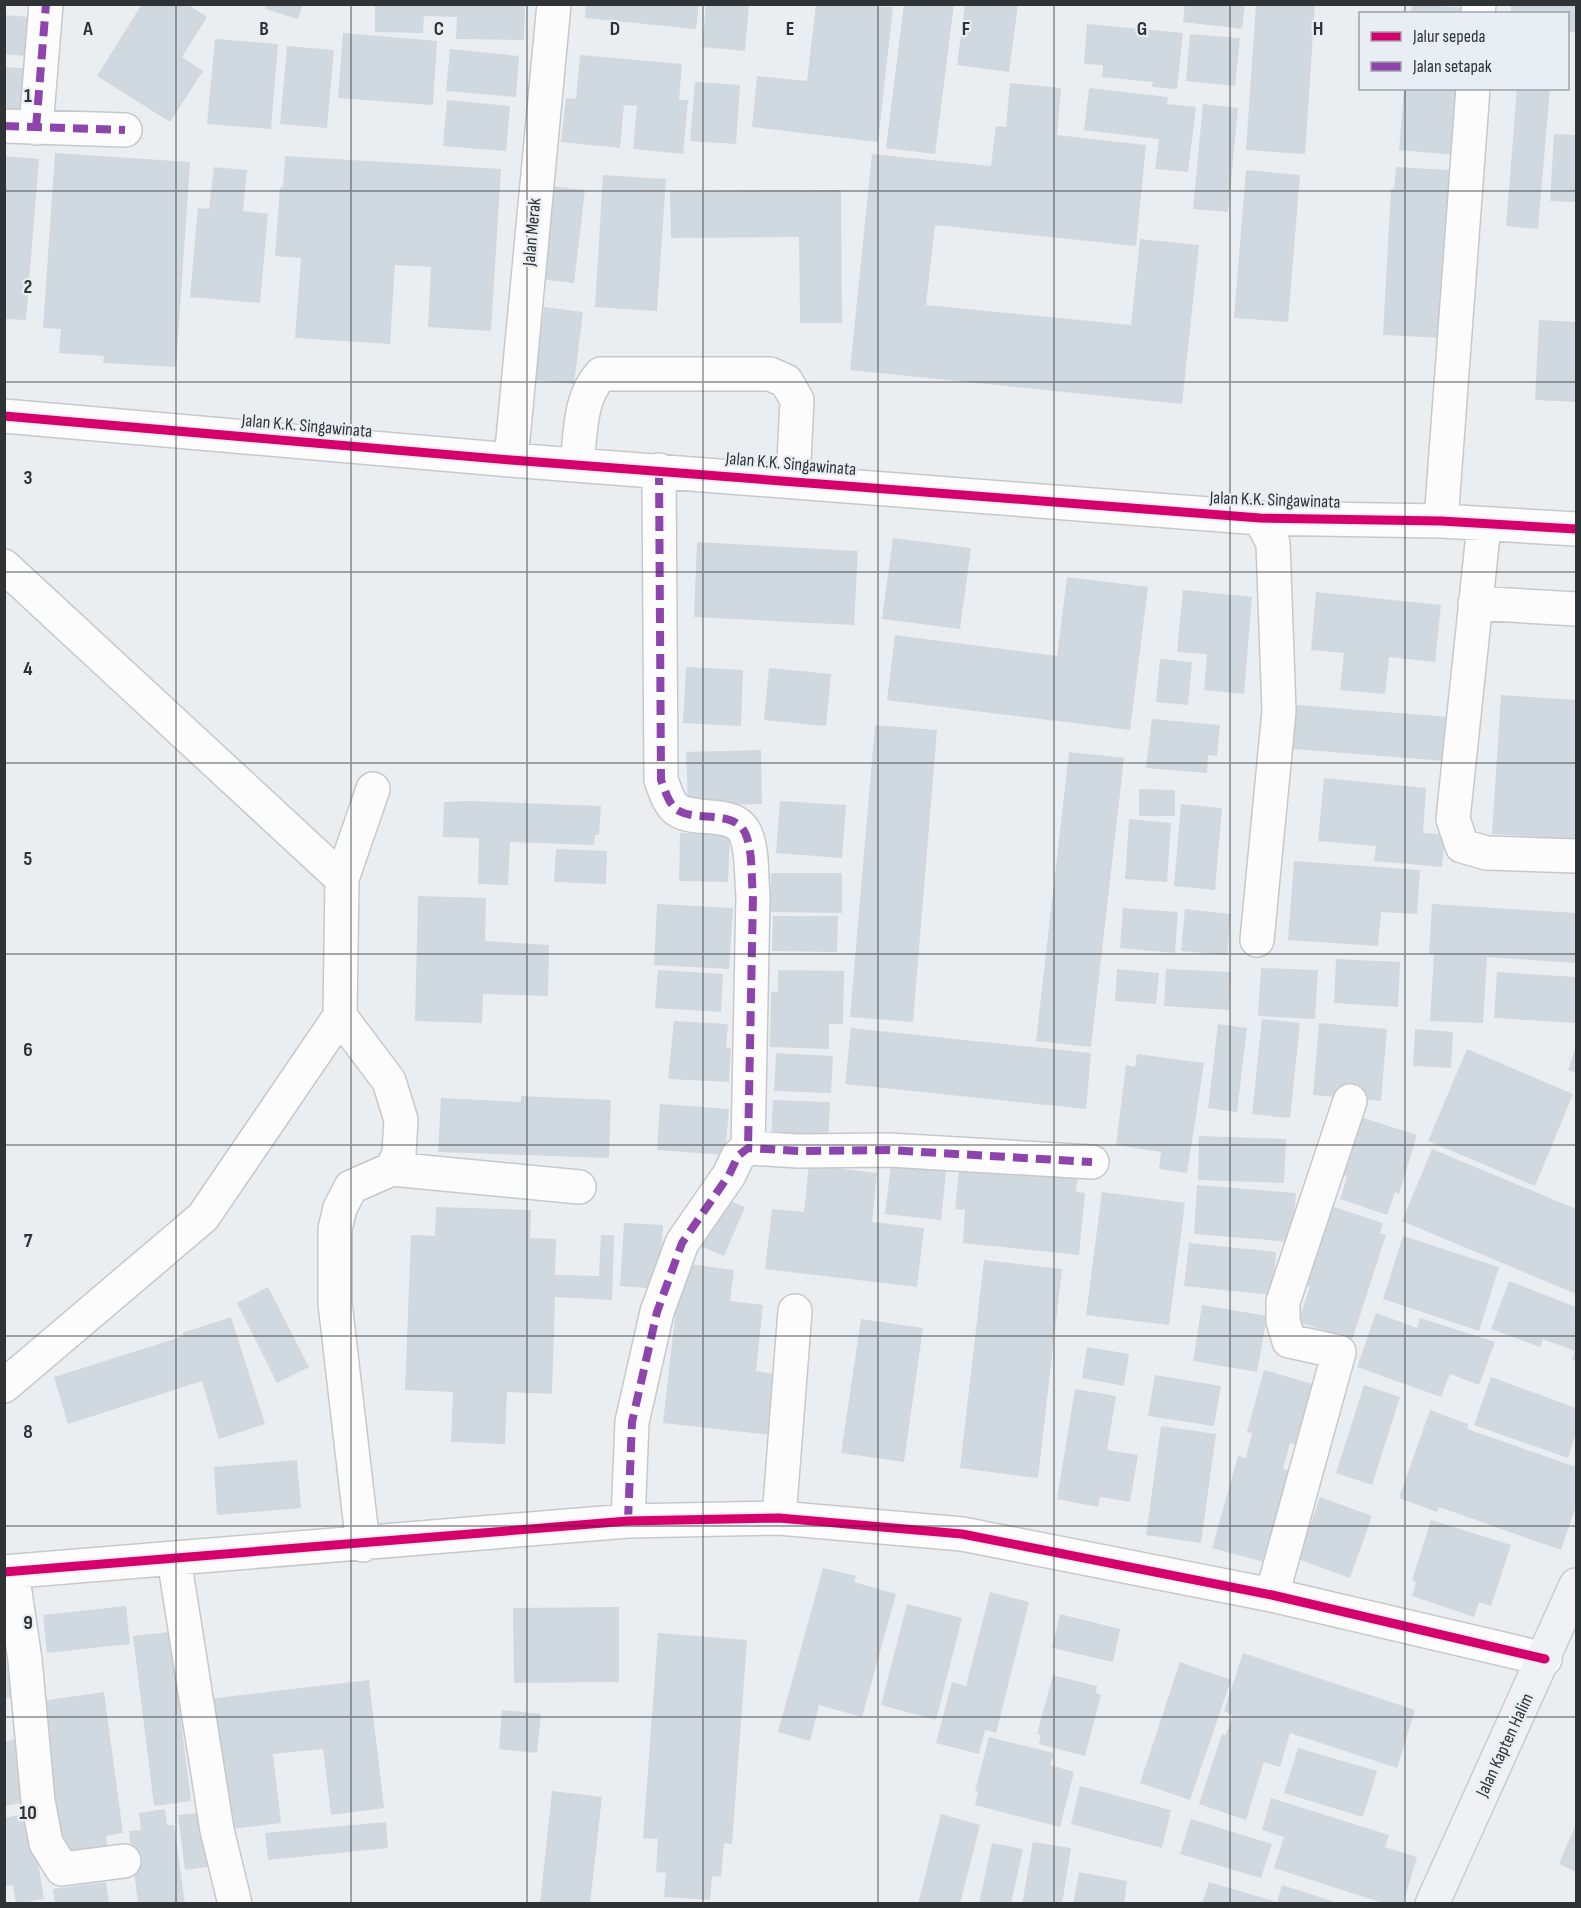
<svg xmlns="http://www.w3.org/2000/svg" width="1581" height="1908" font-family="'Sofia Sans Condensed',sans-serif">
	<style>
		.building { fill: #d0d8e0 }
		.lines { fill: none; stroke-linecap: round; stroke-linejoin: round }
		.minor-casing { stroke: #c6c9cb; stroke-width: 36 }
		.major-casing { stroke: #caccce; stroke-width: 36 }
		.minor { stroke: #fcfcfd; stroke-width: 33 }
		.major { stroke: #eff1f4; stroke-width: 33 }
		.quiet { stroke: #8e44ad; stroke-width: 8; stroke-dasharray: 15 8; stroke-linecap: butt }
		.cycleway-casing { stroke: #e8eef4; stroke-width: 13 }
		.cycleway { stroke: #d6006c; stroke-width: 9 }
		.grid { fill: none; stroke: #303335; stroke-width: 1.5; stroke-opacity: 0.55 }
		.labels { text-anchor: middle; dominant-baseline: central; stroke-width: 4.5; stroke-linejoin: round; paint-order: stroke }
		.street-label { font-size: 18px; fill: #303335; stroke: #e8eef4 }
		.grid-label { font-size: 20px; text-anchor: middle; font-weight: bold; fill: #303335; stroke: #e8eef4; stroke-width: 4.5; stroke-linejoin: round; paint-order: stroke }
	</style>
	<rect width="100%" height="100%" fill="#ebeef1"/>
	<!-- building -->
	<path class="building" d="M142 4H187L207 17 182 57 203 71 170 122 97 76Z
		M266 4H303L298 19 265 9Z
		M375 4 525 6 524 40 456 39 457 17 424 16 423 33 375 32Z
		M586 4H699L696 29 585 18Z
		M816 4 893 7 878 142 752 127 757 76 807 81Z
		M904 4H954L935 154 886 148Z
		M965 4H1018L1009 72 957 65Z
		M1185 4H1245L1242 29 1183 22Z
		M1256 4H1315L1305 154 1246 150Z
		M1412 4 1468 8 1467 14H1411Z
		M1511 4H1576V32H1568V14H1511Z
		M706 5H749L745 51 702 47Z
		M4 15 42 18 38 57 4 54Z
		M1087 24 1183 33 1177 89 1152 87 1153 82 1102 77 1103 65 1084 64Z
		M343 33 437 41 433 105 338 98Z
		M1190 34 1240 38 1235 86 1186 81Z
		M215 39 278 44 271 129 207 124Z
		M287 46 334 50 327 128 280 124Z
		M450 49 519 56 516 97 446 91Z
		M580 55 682 64 679 100H688L683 154 633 149 637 106 624 105 620 148 561 142 566 98 576 99Z
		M4 67 34 69 29 124 4 122Z
		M695 82 740 85 736 144 690 141Z
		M1010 83 1061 88 1057 135 1146 145 1136 246 935 225 926 305 1131 325 1140 239 1199 245 1182 404 850 370 872 154 991 166 996 126 1006 127Z
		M1089 88 1168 97 1167 104 1196 107 1188 172 1155 169 1159 139 1084 130Z
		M1404 88H1461L1455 155 1399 150Z
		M1517 88H1550L1538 229 1506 226Z
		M447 100 510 106 506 151 443 146Z
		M1203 104 1238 108 1228 212 1193 209Z
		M1554 134 1576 135V202L1550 201Z
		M55 153 190 162 176 367 103 363 104 356 59 353 61 329 43 328Z
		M4 156 39 159 26 320 4 319Z
		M285 156 501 169 491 331 428 327 431 267 395 265 390 344 295 338 301 258 275 256 280 187 283 188Z
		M214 167 247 170 243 211 268 214 260 303 190 297 198 208 209 209Z
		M1396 167 1450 170 1444 338 1383 335 1391 189H1394Z
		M1246 170 1300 175 1288 322 1234 318Z
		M603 175 666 179 657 311 595 307Z
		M549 186 585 190 574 283 539 279Z
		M841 190 842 323H800L799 237 671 238 670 191Z
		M544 307 583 312 574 384 535 380Z
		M1539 320 1576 322V402L1535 400Z
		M893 538 971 548 960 629 882 619Z
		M697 542 858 551 854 625 694 617Z
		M1067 577 1148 587 1130 730 887 700 895 635 1057 656Z
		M1183 590 1252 597 1244 694 1204 690 1207 654 1177 652Z
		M1316 592 1441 605 1435 662 1389 657 1385 694 1340 690 1344 653 1311 650Z
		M1160 659 1192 662 1188 705 1156 702Z
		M686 667 743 670 741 726 683 723Z
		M769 668 831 674 826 726 764 720Z
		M1501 695 1576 700V839L1492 834Z
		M1285 704 1449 717 1445 761 1282 748Z
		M1152 719 1220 725 1217 756 1208 755 1207 773 1146 768Z
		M875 725 937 730 913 1022 850 1017Z
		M761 750 762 804 688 806 686 752Z
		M1069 752 1124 758 1091 1047 1036 1041Z
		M1324 778 1426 788 1423 833 1445 835 1442 867 1374 861 1376 846 1318 841Z
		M1139 789 1175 790V816H1139Z
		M470 801 601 806 599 835H595L594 845 510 842 508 885 478 884 479 838 443 837 444 802Z
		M780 801 846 805 842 858 776 853Z
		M1181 804 1222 808 1215 890 1174 886Z
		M1129 819 1171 823 1167 882 1125 879Z
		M680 833 730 834 728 882 679 881Z
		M556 849 607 851 606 884 554 882Z
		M1294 861 1420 870 1417 914 1381 912 1378 946 1288 940Z
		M771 873H842V913L771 912Z
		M418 896 486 898 485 941 549 945 548 996 483 994 482 1023 415 1021Z
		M657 904 733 908 729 969 654 965Z
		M1432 904 1576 913V963L1487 957 1483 1023 1430 1021 1434 954H1429Z
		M1123 908 1178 912 1175 953 1120 948Z
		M1185 909 1231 914 1227 955 1181 951Z
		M773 916H838L837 952 772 951Z
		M1336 959 1400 962 1398 1007 1334 1003Z
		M1261 968 1318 970 1315 1019 1258 1016Z
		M1117 969 1159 973 1156 1004 1115 1001Z
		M1166 969 1231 972 1229 1010 1164 1006Z
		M658 970 723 974 721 1012 655 1008Z
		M778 970 844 971 843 1024H829V1049L770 1047 771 992H778Z
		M1497 972 1576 977V1023L1494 1018Z
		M1262 1019 1300 1023 1290 1118 1252 1114Z
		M674 1021 728 1024 726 1048H731L729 1082 668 1079Z
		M1319 1023 1387 1029 1381 1101 1313 1095Z
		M1218 1024 1247 1028 1237 1112 1208 1108Z
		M851 1028 1091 1053 1086 1109 845 1084Z
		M1415 1029 1453 1032 1451 1068 1413 1066Z
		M1576 1046V1073L1568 1070Z
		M1467 1049 1573 1094 1535 1186 1428 1141Z
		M776 1053 833 1056 831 1093 774 1091Z
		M1137 1054 1204 1063 1187 1173 1159 1169 1161 1152 1116 1145 1126 1065 1135 1067Z
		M521 1096 611 1100 609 1158 438 1152 441 1098 521 1102Z
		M773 1100 830 1102 828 1142 771 1140Z
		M660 1104 729 1109 725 1155 657 1150Z
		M1354 1115 1417 1135 1399 1194 1395 1192 1387 1215 1340 1199 1347 1177 1335 1173Z
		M1199 1136 1286 1139 1284 1183 1198 1180Z
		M1432 1149 1576 1209V1294L1402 1221Z
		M892 1157 947 1163 941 1220 885 1214Z
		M960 1161 1078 1173 1076 1192 1085 1193 1079 1255 963 1243 965 1210 955 1209Z
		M809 1165 877 1173 872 1222 924 1228 917 1287 765 1269 772 1209 804 1212Z
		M1197 1185 1296 1193 1292 1242 1194 1234Z
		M1102 1192 1185 1203 1169 1325 1086 1315Z
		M723 1198 745 1207 724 1256 702 1247Z
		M1328 1205 1383 1223 1380 1233 1386 1235 1352 1340 1298 1322 1310 1287 1302 1284Z
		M436 1207 531 1210 530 1238 556 1239 555 1275 599 1276 601 1235H614L612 1300 555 1297 552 1394 507 1392 505 1444 451 1442 453 1392 405 1390 411 1235 435 1236Z
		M624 1223 663 1225 658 1289 620 1286Z
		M1403 1236 1499 1267 1479 1331 1383 1299Z
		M1189 1243 1276 1252 1273 1295 1184 1286Z
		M984 1260 1062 1269 1038 1478 960 1468Z
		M681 1263 734 1270 730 1301 763 1305 756 1371 776 1374 770 1435 663 1423Z
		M1509 1281 1576 1307V1361L1572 1360 1575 1351 1543 1339 1540 1347 1491 1329Z
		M268 1287 309 1367 277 1383 237 1303Z
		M1202 1305 1267 1316 1257 1372 1193 1361Z
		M1376 1313 1417 1328 1420 1318 1495 1342 1479 1385 1450 1374 1441 1397 1357 1367Z
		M231 1317 265 1424 219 1439 202 1381 68 1424 54 1377 184 1336 182 1333Z
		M861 1319 923 1328 904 1462 841 1453Z
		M1087 1347 1129 1354 1124 1386 1082 1378Z
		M1264 1370 1320 1386 1303 1447 1290 1443 1283 1469 1293 1471 1268 1563 1212 1548 1238 1456 1246 1458 1252 1433 1247 1432Z
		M1155 1375 1221 1386 1214 1426 1148 1416Z
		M1491 1377 1576 1408V1433L1568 1458 1474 1425Z
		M1364 1385 1400 1397 1372 1485 1336 1473Z
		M1075 1389 1116 1396 1107 1450 1138 1455 1130 1502 1100 1497 1098 1507 1057 1499Z
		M1430 1410 1468 1424 1467 1429 1576 1467V1506L1561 1550 1439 1507 1437 1512 1399 1498Z
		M1161 1426 1216 1434 1201 1543 1146 1535Z
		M297 1460 301 1508 217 1515 214 1467Z
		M1320 1497 1372 1516 1350 1578 1298 1559Z
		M1431 1520 1511 1545 1491 1606 1479 1602 1474 1617 1412 1596 1416 1582 1412 1580Z
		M823 1568 856 1576 854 1582 896 1594 862 1717 819 1705 810 1741 778 1732Z
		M990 1592 1029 1602 996 1733 985 1730 979 1754 936 1743 952 1682 966 1686Z
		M907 1604 962 1618 936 1720 881 1705Z
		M126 1606 130 1644 47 1653 43 1615Z
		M619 1607V1682L514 1683 513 1608Z
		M1060 1614 1120 1629 1113 1662 1052 1648Z
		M170 1632 191 1801 154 1806 133 1636Z
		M658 1633 747 1640 732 1844 724 1843 721 1877 712 1876 710 1900 664 1897 666 1873 656 1872 658 1839 643 1838Z
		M4 1647 13 1697 4 1698Z
		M1243 1653 1415 1710 1397 1768 1290 1733 1280 1767 1264 1762 1246 1820 1199 1804 1222 1734 1226 1735 1233 1715 1224 1711Z
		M1180 1662 1231 1680 1190 1800 1140 1783Z
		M1053 1675 1097 1686 1096 1693 1101 1695 1085 1756 1039 1744 1041 1735 1037 1734Z
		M369 1680 384 1808 331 1815 323 1749 273 1754 281 1823 224 1830 208 1699Z
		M104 1692 123 1833 106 1836 109 1859 63 1865 41 1701Z
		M502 1710 541 1714 537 1753 499 1749Z
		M989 1737 1054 1753 1050 1765 1074 1772 1060 1827 975 1805 978 1792 975 1791Z
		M15 1739 27 1802 4 1806V1742Z
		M1298 1748 1377 1771 1363 1817 1284 1793Z
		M1080 1786 1171 1810 1162 1848 1071 1824Z
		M552 1791 602 1797 590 1904H540Z
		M1271 1798 1389 1835 1385 1847 1417 1857 1403 1904H1386L1274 1868 1284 1837 1262 1830Z
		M165 1809 167 1825H174L185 1904H138L129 1831 141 1830 139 1813Z
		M207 1812 214 1866 185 1870 178 1815Z
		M30 1813 44 1899 16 1904 13 1885 4 1886V1818Z
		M941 1814 980 1825 960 1904H918Z
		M1191 1819 1272 1844 1261 1878 1180 1854Z
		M386 1822 388 1848 268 1860 265 1833Z
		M1576 1824V1872L1559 1864Z
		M1033 1842 1071 1848 1062 1904H1022Z
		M992 1843 1023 1849 1011 1904H979Z
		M1079 1872 1127 1881 1124 1904H1073Z
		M106 1882 109 1904H55L53 1889Z
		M1209 1882 1277 1902 1282 1885 1341 1904H1202Z"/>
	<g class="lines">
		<defs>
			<path id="minor" d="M1478 14 1479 4
				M4 126 125 130
				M36 128 46 4
				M4 416 511 460 1260 518 1441 521 1576 529
				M511 460 554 4
				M577 463C581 432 579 398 601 374H770L786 381 797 400 793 481
				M659 470 661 780C665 790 669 806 679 811 699 822 736 809 746 835 753 853 751 877 753 895L748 1148
				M1441 521 1473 88
				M1484 525 1453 819 1462 846 1487 853 1576 856
				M4 566 342 879
				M1475 603 1576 609
				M1257 940 1279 711 1273 543 1260 518
				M392 1169 579 1187
				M4 1386 203 1217 340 1016
				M779 1518 795 1311
				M628 1521 632 1422 657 1312 682 1243 729 1175 738 1156 748 1148 799 1151 889 1150 1092 1162
				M363 1545 335 1303V1229L340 1208 351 1187 392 1169 399 1153 401 1120 389 1081 340 1016 342 879 373 789
				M174 1559 217 1830 235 1904
				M4 1572 628 1521 779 1518 962 1534 1272 1595 1545 1659
				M12 1572 25 1660 38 1801 46 1843 62 1869 124 1861
				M1272 1595 1339 1352 1289 1341 1283 1321V1302L1350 1101"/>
			<path id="major" d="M1432 1904 1576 1585"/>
		</defs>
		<!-- minor casing -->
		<use href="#minor" class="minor-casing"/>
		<!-- major casing -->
		<use href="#major" class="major-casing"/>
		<!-- minor -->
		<use href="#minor" class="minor"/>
		<!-- major -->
		<use href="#major" class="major"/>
		<!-- quiet -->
		<path class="quiet" d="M4 126 125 130
			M36 128 46 4
			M659 470 661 780C665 790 669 806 679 811 699 822 736 809 746 835 753 853 751 877 753 895L748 1148
			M628 1521 632 1422 657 1312 682 1243 729 1175 738 1156 748 1148 799 1151 889 1150 1092 1162"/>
		<defs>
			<path id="cycleway" d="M4 416 511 460 1260 518 1441 521 1576 529
				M4 1572 628 1521 779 1518 962 1534 1272 1595 1545 1659"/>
		</defs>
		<!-- cycleway casing -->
		<use href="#cycleway" class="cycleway-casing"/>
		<!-- cycleway -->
		<use href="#cycleway" class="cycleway"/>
	</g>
	<!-- grid -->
	<path class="grid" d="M176 4V1904M351 4V1904M527 4V1904M703 4V1904M878 4V1904M1054 4V1904M1230 4V1904M1405 4V14M1405 88V1904M4 191H1576M4 382H1576M4 572H1576M4 763H1576M4 954H1576M4 1145H1576M4 1336H1576M4 1526H1576M4 1717H1576"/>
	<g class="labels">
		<!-- street labels -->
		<g class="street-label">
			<text transform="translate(532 232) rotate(-85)">Jalan Merak</text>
			<text transform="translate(307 426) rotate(5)">Jalan K.K. Singawinata</text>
			<text transform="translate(791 464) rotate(5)">Jalan K.K. Singawinata</text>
			<text transform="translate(1275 500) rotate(2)">Jalan K.K. Singawinata</text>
			<text transform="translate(1505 1745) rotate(-65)">Jalan Kapten Halim</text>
		</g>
	</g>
	<g class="grid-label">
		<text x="88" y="35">A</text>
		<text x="264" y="35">B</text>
		<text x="439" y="35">C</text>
		<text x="615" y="35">D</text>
		<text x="790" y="35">E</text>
		<text x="966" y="35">F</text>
		<text x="1142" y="35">G</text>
		<text x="1318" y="35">H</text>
		<text x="28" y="102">1</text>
		<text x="28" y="293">2</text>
		<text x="28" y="484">3</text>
		<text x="28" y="675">4</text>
		<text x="28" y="865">5</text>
		<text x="28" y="1056">6</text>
		<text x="28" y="1247">7</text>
		<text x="28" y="1438">8</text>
		<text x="28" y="1629">9</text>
		<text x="28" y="1819">10</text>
	</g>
	<!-- border -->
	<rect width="1581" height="1908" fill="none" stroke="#303335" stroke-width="12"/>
	<!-- legend -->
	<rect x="1359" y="12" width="210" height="78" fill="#e8eef4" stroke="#9ea3a8" stroke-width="1.5"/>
	<rect x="1371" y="32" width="30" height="9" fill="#d6006c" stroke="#9ea3a8" stroke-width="1.5"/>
	<text x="1413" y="42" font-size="18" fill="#303335">Jalur sepeda</text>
	<rect x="1371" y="62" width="30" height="9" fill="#8e44ad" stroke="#9ea3a8" stroke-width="1.5"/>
	<text x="1413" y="72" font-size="18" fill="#303335">Jalan setapak</text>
</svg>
